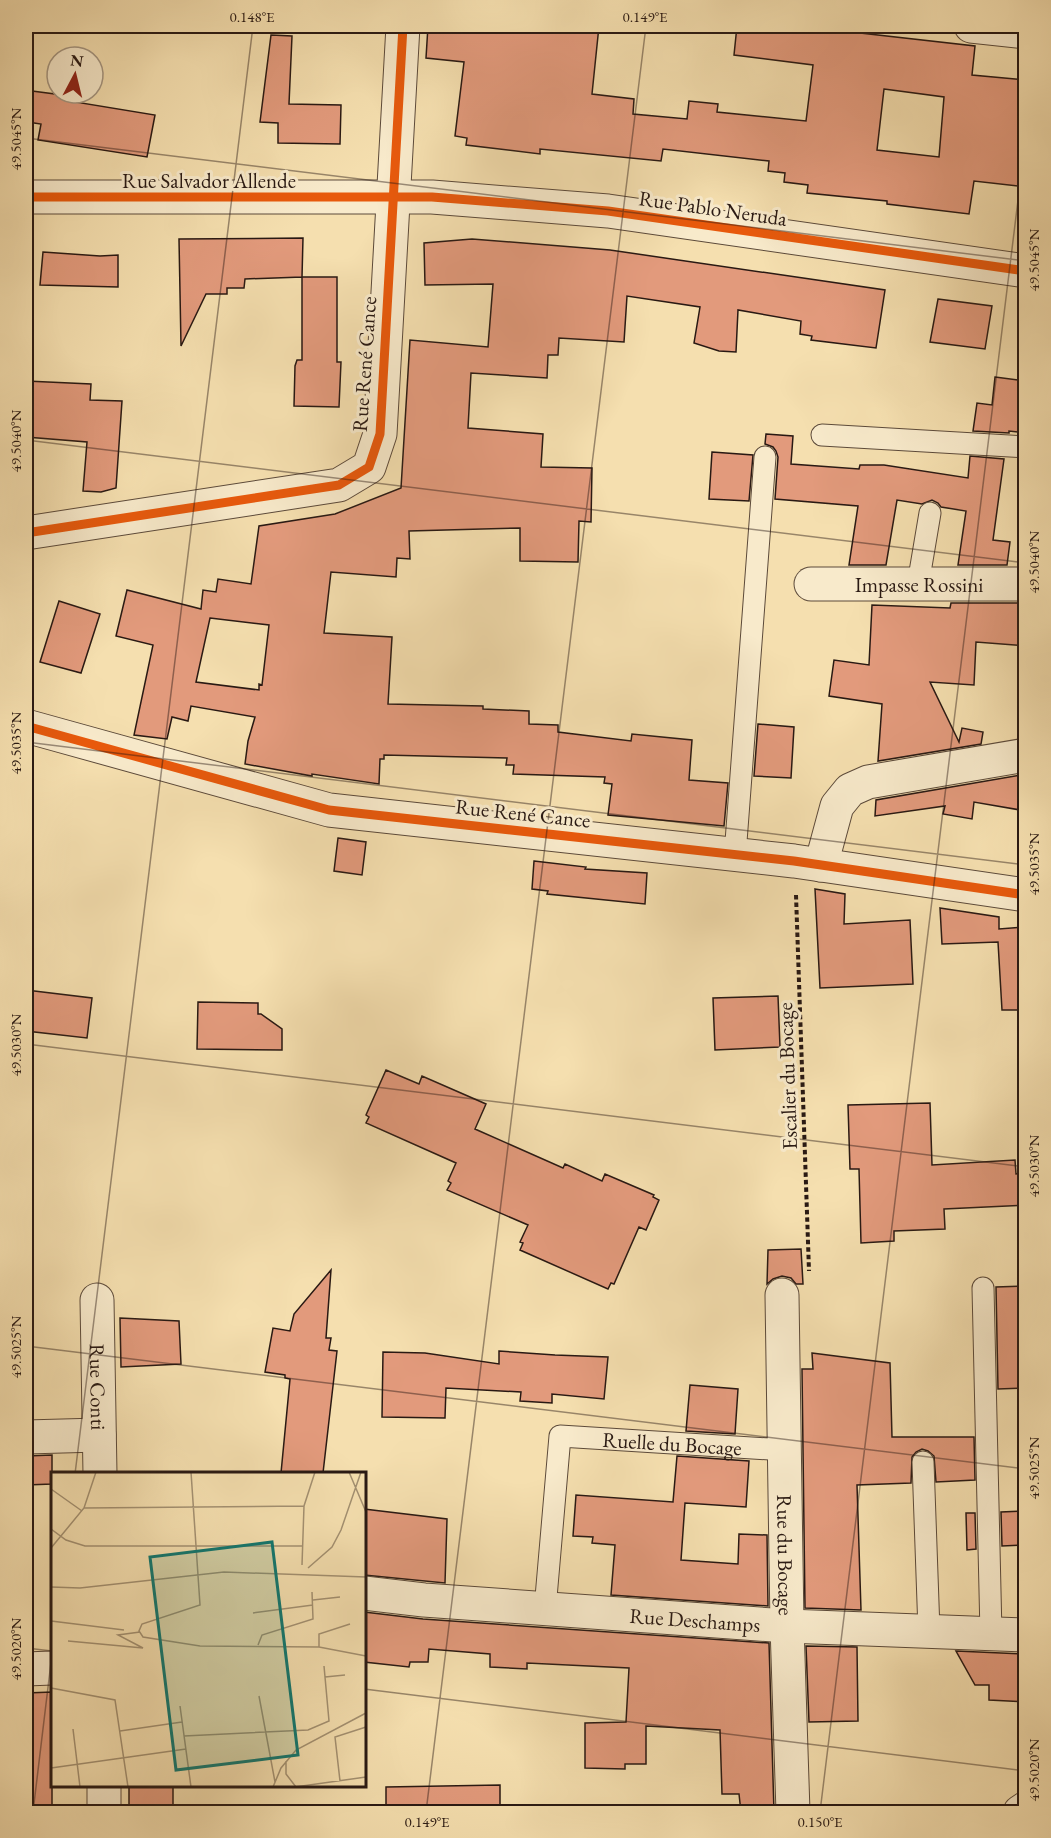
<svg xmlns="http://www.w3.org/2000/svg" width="1051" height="1838" font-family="'EB Garamond',serif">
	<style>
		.building { fill: #e29a7c; stroke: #291913; stroke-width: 1.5; fill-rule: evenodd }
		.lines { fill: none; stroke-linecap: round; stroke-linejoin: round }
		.service-casing { stroke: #5c4a3a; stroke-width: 23 }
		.minor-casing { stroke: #5c4a3a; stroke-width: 35 }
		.tertiary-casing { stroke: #5c4a3a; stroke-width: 35 }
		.path { stroke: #291913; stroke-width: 4; stroke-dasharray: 4.5 3; stroke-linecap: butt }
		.service { stroke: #f8eacb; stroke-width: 21 }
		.minor { stroke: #f8eacb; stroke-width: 33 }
		.tertiary { stroke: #f8eacb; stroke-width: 33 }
		.cycleway-casing { stroke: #f8eacb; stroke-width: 13 }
		.cycleway { stroke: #e8590c; stroke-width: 9 }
		.ticks { fill: none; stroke: #291913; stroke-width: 1.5; stroke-opacity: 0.45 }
		.labels { text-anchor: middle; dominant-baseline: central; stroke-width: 6; stroke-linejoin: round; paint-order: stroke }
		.street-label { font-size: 21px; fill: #291913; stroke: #f8eacb }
		.inset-road { fill: none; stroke: #a39071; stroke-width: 1.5 }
		.view { fill: #0f766e; fill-opacity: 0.15; stroke: #0f766e; stroke-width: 3 }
		.inset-edge { fill: none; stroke: #291913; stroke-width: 3 }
		.neatline { fill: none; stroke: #291913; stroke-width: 2 }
		.ticks-label { font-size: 15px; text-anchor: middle; fill: #291913 }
	</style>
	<rect width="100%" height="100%" fill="#f5dfaf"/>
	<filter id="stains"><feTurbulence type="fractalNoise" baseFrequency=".00333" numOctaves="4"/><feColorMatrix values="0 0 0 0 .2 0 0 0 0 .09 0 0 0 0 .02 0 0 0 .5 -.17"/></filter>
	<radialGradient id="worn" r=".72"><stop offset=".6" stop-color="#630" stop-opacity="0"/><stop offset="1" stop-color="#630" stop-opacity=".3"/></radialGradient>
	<!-- building -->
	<path class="building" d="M428 26H599L592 94 634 99 633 114 687 119 689 101 718 104 717 112 806 121 813 65 734 55 737 26H798L975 46 972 75 1026 80V187L974 181 969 214 887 204V201L807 193 808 185 784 182 785 173 768 171 769 161 663 149 661 161 540 149V154L466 145 467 138 455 136 464 62 426 58ZM884 89 944 97 939 157 877 150Z
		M271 35 292 36 289 104 341 105 340 144 278 143V123L260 122Z
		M32 91 70 96 69 101 155 115 147 157 38 140 41 124 28 122Z
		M303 238 302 277 245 279 244 288H227V294H206L181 346 179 239Z
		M472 239 610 250 885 290 876 348 811 340 812 336 800 334 801 321 738 310 736 352 719 351 694 343 700 307 627 296 624 342 559 338 558 355H548L547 378 471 373 468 428 543 434 541 467 592 468 591 522 579 521 578 562 520 561V528L409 531 410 559 397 558 396 577 331 572 324 633 392 637 388 704 483 706V709L529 711V724L558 725V732L631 741 632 734 692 740 689 780 728 783 724 826 608 815 612 784 604 783 605 777 513 774 514 765H506L507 758 384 755V759H380L379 784 312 774V776L245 764 248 741 255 717 191 706 188 721 172 717 167 739 134 735 153 645 116 636 127 590 201 609 203 590 216 592 218 579 251 584 259 526 335 514 401 488 410 340 488 347 493 284 425 285 424 243ZM210 618 269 625 262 685 259 684V690L196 682Z
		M43 252 100 256 118 255V287L40 285Z
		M302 277H337V362H341L339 407 294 406 295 366 297 360H302Z
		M938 299 992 306 985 349 930 342Z
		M995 377 1026 381V433L1009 431V433L973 431 977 403 992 405Z
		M26 381 91 384 90 400 122 401 116 488 101 492 83 491 87 442 26 437Z
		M766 434 793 436 791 464 859 469 860 465H884L968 478 970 456 1004 459 993 540 1010 542 1007 565H958L966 511 941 507 938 503 932 500 922 504 897 500 886 565H849L858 506 775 499 778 457 776 451 773 447 765 444Z
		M712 452 753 455 749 501 709 499Z
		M59 601 100 614 81 673 40 662Z
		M951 603H1026V646L976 642 974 685 930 682 959 742 962 728 983 732 981 744 878 761 882 704 829 696 834 660 869 665 872 605 950 608Z
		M758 724 794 727 791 778 754 776Z
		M1026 774V811L974 802 972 819 943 814 945 806 875 816 876 800Z
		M338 838 366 842 362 875 334 871Z
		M534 861 586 867 585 869 647 873 645 904 547 894 548 891 532 889Z
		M815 889 845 894 844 924 910 920 913 984 820 988Z
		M940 908 999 917V929L1026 927V1010H1002L998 942 942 944Z
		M26 990 92 998 87 1038 26 1031Z
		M778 996 780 1047 715 1050 713 998Z
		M198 1002 258 1003V1014H261L282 1029V1050L197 1049Z
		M386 1070 419 1084 422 1076 486 1104 475 1129 563 1168 565 1164 602 1181 605 1174 654 1195 653 1197 659 1200 646 1230 639 1227 614 1284 611 1283 608 1289 520 1250 523 1243 520 1242 528 1225 447 1190 451 1183 448 1181 456 1163 366 1123 369 1117 366 1115Z
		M930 1103 932 1165 1015 1160 1016 1174 1026 1173V1205L944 1209 945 1229 894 1231V1241L861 1243 859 1169H850L848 1105Z
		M801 1249 803 1284H796L791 1278 782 1276 773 1279 767 1284 768 1250Z
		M331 1270 326 1338H331L329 1350 337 1351 323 1473H281L290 1379 285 1378V1375L265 1372 273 1328 290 1331 294 1314Z
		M1026 1286V1388L998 1389 996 1287Z
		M120 1318 179 1321 181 1364 121 1367Z
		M499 1351 555 1355 608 1357 604 1399 552 1394V1403L520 1401 521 1392 446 1388 445 1418 382 1417 383 1352 425 1353 499 1364Z
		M812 1353 890 1363 892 1437H974L975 1480 936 1482 934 1456 928 1451 922 1449 916 1452 912 1457 911 1483 857 1485 861 1610 805 1608 802 1369H813Z
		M690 1385 738 1389 735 1434 686 1431Z
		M52 1455V1484L26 1485V1456Z
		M677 1456 749 1461 746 1507 685 1503 681 1560 738 1564 739 1534 767 1535 768 1606 611 1595 615 1545 592 1543 593 1537 573 1536 576 1495 673 1502Z
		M364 1509 447 1519 445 1583 364 1575Z
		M1026 1511V1545L1002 1546 1001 1512Z
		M966 1513H975L976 1549 967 1550Z
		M364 1612 423 1619 769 1643 774 1812H741L739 1794H722L720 1730 646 1726V1764H625V1769L585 1768V1723L626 1722 629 1668 527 1663V1669L490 1667V1654L429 1649 428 1662H410L409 1667 364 1662Z
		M806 1646 857 1647 858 1721 809 1722Z
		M956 1651 1026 1654V1702L989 1700V1685H975Z
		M52 1692V1812H26V1693Z
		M129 1785H173V1812H129Z
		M500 1785V1812H386V1787Z"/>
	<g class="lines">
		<defs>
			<g id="service">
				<path d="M822 435 1026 447"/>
				<path d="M918 584 930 513"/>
				<path d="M735 855 765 457"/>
				<path d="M983 1288 991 1634"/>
				<path d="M923 1462 929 1631"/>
				<path id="s1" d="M545 1609 560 1436 785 1450"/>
			</g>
			<g id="minor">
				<path d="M971 26 1026 32"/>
				<path d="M26 533 339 485 369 467 380 434 403 26"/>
				<path id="s2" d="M811 584H1026"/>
				<path d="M26 726 329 810 794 861 1026 895"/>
				<path d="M821 865 837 806 850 790 868 782 1026 755"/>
				<path id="s3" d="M782 1295 787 1626 793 1812"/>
				<path id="s4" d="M97 1300 100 1474"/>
				<path d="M26 1437 99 1435"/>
				<path id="s5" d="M364 1593 424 1600 787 1626 1026 1635"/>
				<path d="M26 1669 52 1668"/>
				<path d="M104 1786V1812"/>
			</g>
			<path id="tertiary" d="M26 197H432L608 211 1026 271
				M1020 1812 1026 1808"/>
		</defs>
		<!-- service casing -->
		<use href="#service" class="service-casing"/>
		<!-- minor casing -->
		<use href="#minor" class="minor-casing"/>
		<!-- tertiary casing -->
		<use href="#tertiary" class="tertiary-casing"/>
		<!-- path -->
		<path class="path" d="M796 895 809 1271"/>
		<!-- service -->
		<use href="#service" class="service"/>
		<!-- minor -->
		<use href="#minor" class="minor"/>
		<!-- tertiary -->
		<use href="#tertiary" class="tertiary"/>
		<defs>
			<path id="cycleway" d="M26 197H432L608 211 1026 271
				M26 533 339 485 369 467 380 434 403 26
				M26 726 329 810 794 861 1026 895"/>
		</defs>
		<!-- cycleway casing -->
		<use href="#cycleway" class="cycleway-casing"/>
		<!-- cycleway -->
		<use href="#cycleway" class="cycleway"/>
	</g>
	<!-- ticks -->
	<path class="ticks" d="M26 138 1026 261M26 440 1026 563M26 742 1026 865M26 1044 1026 1167M26 1346 1026 1469M75 1474 253 26M26 1648 52 1651M364 1689 1026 1771M33 1812 52 1654M426 1812 646 26M820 1812 1026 135"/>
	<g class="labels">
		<!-- street labels -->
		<g class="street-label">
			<text x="209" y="180">Rue Salvador Allende</text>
			<text transform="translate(713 208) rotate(8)">Rue Pablo Neruda</text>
			<text transform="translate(364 364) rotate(-86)">Rue René Cance</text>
			<text stroke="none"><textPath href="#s2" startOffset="108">Impasse Rossini</textPath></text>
			<text transform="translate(523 813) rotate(6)">Rue René Cance</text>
			<text transform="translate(787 1076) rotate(-92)">Escalier du Bocage</text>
			<text stroke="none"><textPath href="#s4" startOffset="87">Rue Conti</textPath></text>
			<text stroke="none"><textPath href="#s1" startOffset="286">Ruelle du Bocage</textPath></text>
			<text stroke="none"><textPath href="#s3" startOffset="260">Rue du Bocage</textPath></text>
			<text stroke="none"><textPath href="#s5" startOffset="332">Rue Deschamps</textPath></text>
		</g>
	</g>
	<!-- overview -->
	<g transform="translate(51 1472)">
		<rect width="315" height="315" fill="#f5dfaf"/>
		<path class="inset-road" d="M140 0 149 133 91 152 88 159 92 165 149 174 268 175 315 184M298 0 315 40M0 17 31 39M33 36 253 34M0 57 15 68 34 74H251M0 76 33 36 45 0M251 93 253 34 264 0M257 96 281 75 290 58 310 0M0 115 29 116 173 100 315 105M262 128 289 125M202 141 262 133M0 149 73 158M17 169 92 176 67 163 89 160M207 173 211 163 262 147 261 120M268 175V162L299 152M274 205 294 203M0 216 64 228 77 315M208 224 224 310M129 234 140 315M22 257 29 315M69 259 131 250M133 264 257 258 278 249 273 194M235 289V302L245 315M0 296 135 277M289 309 284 265 315 255M222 315 230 296 245 278 315 241M244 315 315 305"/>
		<path class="view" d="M221 70 247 283 125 298 99 85Z"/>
		<rect width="315" height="315" class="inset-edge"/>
	</g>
	<!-- margin -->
	<rect width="1051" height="1838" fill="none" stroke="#f5dfaf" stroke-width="66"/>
	<!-- north arrow -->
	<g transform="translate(75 75) rotate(7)"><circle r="28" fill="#f8eacb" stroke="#a59681" stroke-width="1.5"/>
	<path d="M0-4.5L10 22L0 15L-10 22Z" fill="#8f2418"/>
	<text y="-9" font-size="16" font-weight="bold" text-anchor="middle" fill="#291913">N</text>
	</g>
	<rect x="33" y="33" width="985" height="1772" class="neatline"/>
	<g class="ticks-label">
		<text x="252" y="22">0.148°E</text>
		<text x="645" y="22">0.149°E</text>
		<text transform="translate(16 139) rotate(-90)" y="5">49.5045°N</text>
		<text transform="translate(1034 260) rotate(-90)" y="5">49.5045°N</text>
		<text transform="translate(16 441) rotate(-90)" y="5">49.5040°N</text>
		<text transform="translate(1034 562) rotate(-90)" y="5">49.5040°N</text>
		<text transform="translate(16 743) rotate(-90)" y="5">49.5035°N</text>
		<text transform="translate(1034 864) rotate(-90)" y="5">49.5035°N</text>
		<text transform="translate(16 1045) rotate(-90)" y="5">49.5030°N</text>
		<text transform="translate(1034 1166) rotate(-90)" y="5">49.5030°N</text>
		<text transform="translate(16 1347) rotate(-90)" y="5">49.5025°N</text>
		<text transform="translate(1034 1468) rotate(-90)" y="5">49.5025°N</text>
		<text transform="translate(16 1649) rotate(-90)" y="5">49.5020°N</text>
		<text transform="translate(1034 1770) rotate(-90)" y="5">49.5020°N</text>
		<text x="427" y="1827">0.149°E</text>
		<text x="820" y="1827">0.150°E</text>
	</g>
	<rect width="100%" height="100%" filter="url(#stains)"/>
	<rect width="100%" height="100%" fill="url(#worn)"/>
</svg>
